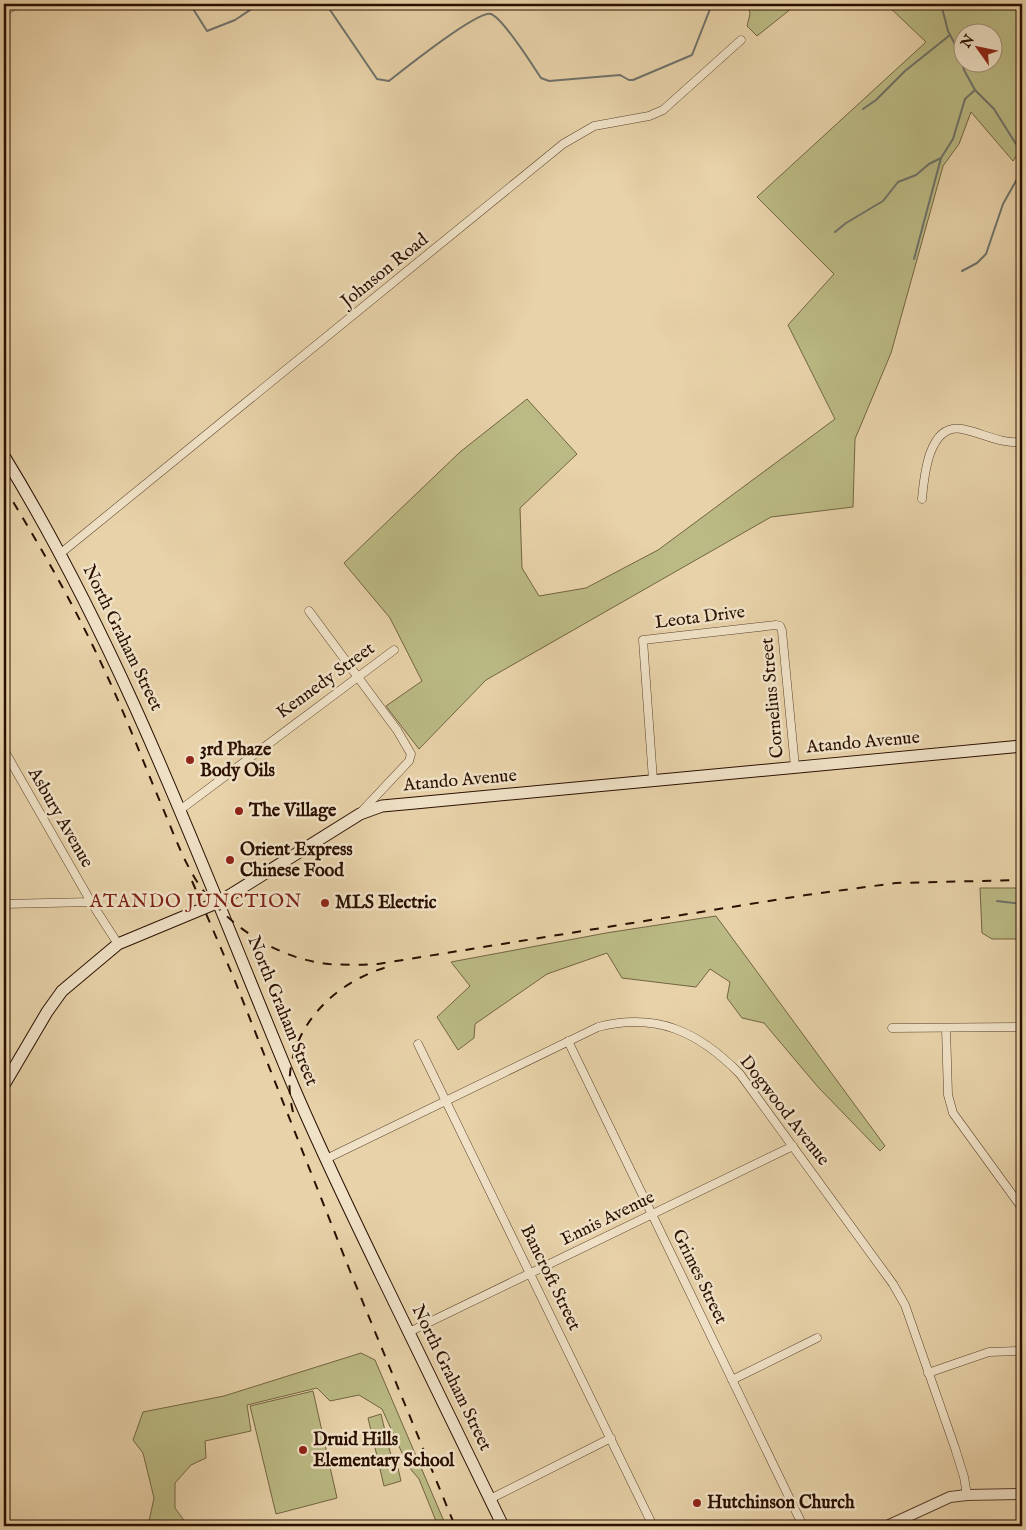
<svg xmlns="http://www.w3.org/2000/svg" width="1026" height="1530" font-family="'IM FELL English',serif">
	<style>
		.green { fill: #bbba84; stroke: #726442; fill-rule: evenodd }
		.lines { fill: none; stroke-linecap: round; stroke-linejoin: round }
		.stream { stroke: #6e736c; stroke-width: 2 }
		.minor-casing { stroke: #5a402a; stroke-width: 9 }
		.tertiary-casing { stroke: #5a402a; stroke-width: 12 }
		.secondary-casing { stroke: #2a0f00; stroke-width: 13 }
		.minor { stroke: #f0e2c7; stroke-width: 8 }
		.tertiary { stroke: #f0e2c7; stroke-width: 10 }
		.secondary { stroke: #f0e2c7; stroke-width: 11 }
		.rail { stroke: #2a0f00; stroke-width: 2; stroke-dasharray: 9 9; stroke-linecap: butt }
		.poi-dot { fill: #8f2418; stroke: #f0e2c7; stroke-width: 2 }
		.labels { text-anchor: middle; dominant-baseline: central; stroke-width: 5; stroke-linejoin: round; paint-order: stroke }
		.street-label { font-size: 18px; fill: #2a0f00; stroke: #f0e2c7 }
		.poi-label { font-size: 18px; font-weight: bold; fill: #2a0f00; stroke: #f0e2c7; text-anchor: start }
		.neighbourhood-label { font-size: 19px; letter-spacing: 1px; fill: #7a1f14; stroke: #f0e2c7 }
	</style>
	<rect width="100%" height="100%" fill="#e8d2a9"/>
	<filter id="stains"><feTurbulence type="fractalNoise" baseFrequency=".004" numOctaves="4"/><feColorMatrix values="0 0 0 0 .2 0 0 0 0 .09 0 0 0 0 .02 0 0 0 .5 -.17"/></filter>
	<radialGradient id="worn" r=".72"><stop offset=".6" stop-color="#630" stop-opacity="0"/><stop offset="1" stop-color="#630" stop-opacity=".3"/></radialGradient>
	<!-- green -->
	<path class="green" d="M748 4H797L757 36 747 26 750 14Z
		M886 4H1022V147L1013 161 971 112 959 144 943 166 891 353 855 439 853 507 771 517 486 680 419 749 386 706 422 681 390 618 344 563 460 452 527 399 577 454 520 508 522 568 539 596 586 588 658 550 835 419 788 325 834 274 757 197 926 42ZM964 32H994V62H964Z
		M980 888H1022V939H992L982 933Z
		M716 916 885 1146 880 1151 818 1087 764 1023 742 1018 727 998 730 982 710 969 696 987 622 978 607 953 547 974 475 1024 474 1038 458 1050 437 1017 470 986 451 962 606 933Z
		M361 1353 375 1360 446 1526H438L419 1479 408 1466 382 1409 359 1395 330 1401 317 1388 247 1405 251 1431 205 1441 206 1458 191 1465 175 1483V1508L188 1526H148L154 1498 143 1453 133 1440 143 1412 224 1396Z
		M313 1391 337 1498 276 1514 250 1406Z
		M381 1414 393 1464 398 1468 401 1481 384 1486 368 1418Z"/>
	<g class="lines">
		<!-- stream -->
		<path class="stream" d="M190 4 207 31 235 20 259 4
			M326 4 377 79 389 81C403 70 478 10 491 14 503 18 533 66 541 78L549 81 620 75 629 80H633L692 55 712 4
			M941 4 948 31 959 52 964 70 975 90 994 109 1016 144 1022 147
			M863 109 876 100 905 71 950 35
			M835 232 846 223 883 201 898 182 916 175 929 164 941 158 953 139 965 99 975 90
			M914 259 941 158
			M962 271 977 263 986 254 1003 204 1021 172 1018 162 1022 158
			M997 901 1022 904"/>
		<defs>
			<path id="minor" d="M4 12 16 4
				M922 499C924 478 928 423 962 429 983 433 1000 444 1022 442
				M61 553 563 144 594 126 649 116 663 110 741 40
				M309 611 397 730 411 754 409 761 361 812
				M4 750 91 902
				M653 780 643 640 776 625 780 626 782 631 795 767
				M180 810 394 650
				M4 904 91 902 118 944
				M892 1028 1022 1027
				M946 1028 948 1095 953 1113 1022 1208
				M568 1041 803 1526
				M418 1044 653 1526
				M326 1159 598 1027C657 1012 699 1032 740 1074L893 1284 905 1305 955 1448 964 1477 967 1495
				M409 1332 793 1146
				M928 1373 989 1352 1022 1351
				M732 1380 817 1338
				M490 1499 611 1438"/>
			<path id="tertiary" d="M887 1526 950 1497 967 1495 1022 1494"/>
			<path id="secondary" d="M4 456C124 652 201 864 289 1076 317 1143 349 1209 381 1275 422 1359 462 1443 503 1526
				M4 1085 47 1012 62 991 118 944 219 902 360 814 382 806 415 803 1022 746"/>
		</defs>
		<!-- minor casing -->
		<use href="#minor" class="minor-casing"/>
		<!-- tertiary casing -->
		<use href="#tertiary" class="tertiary-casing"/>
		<!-- secondary casing -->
		<use href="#secondary" class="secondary-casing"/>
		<!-- minor -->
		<use href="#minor" class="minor"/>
		<!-- tertiary -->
		<use href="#tertiary" class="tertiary"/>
		<!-- secondary -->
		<use href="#secondary" class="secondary"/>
		<!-- rail -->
		<path class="rail" d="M4 487C44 552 82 619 113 689 130 727 145 766 161 804 172 829 181 856 196 880 224 924 277 959 329 964 345 965 362 965 378 964L806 895 896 883 1022 880
			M192 881 235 981 350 1271 455 1526
			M293 1112C276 1044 323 986 387 967"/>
	</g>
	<!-- markers -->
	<g class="poi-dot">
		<circle cx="190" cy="760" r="5"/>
		<circle cx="239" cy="811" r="5"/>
		<circle cx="230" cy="860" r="5"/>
		<circle cx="325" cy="903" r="5"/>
		<circle cx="303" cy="1450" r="5"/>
		<circle cx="697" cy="1503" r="5"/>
	</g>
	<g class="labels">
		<!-- street labels -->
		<g class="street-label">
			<text transform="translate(385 271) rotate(-39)">Johnson Road</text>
			<text transform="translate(700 618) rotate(-7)">Leota Drive</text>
			<text transform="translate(122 638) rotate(64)">North Graham Street</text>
			<text transform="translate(326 681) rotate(-36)">Kennedy Street</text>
			<text transform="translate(773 698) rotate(-95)">Cornelius Street</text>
			<text transform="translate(863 743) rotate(-5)">Atando Avenue</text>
			<text transform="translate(460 781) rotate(-5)">Atando Avenue</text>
			<text transform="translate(60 818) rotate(60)">Asbury Avenue</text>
			<text transform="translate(282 1011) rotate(68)">North Graham Street</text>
			<text transform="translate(784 1111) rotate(52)">Dogwood Avenue</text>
			<text transform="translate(608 1219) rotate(-26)">Ennis Avenue</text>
			<text transform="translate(699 1277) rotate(64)">Grimes Street</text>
			<text transform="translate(550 1278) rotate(64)">Bancroft Street</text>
			<text transform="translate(451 1378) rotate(64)">North Graham Street</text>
		</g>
		<!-- poi labels -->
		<g class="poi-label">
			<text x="200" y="750">3rd Phaze<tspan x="200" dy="21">Body Oils</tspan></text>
			<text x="249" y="811">The Village</text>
			<text x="240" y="850">Orient Express<tspan x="240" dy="21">Chinese Food</tspan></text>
			<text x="335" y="903">MLS Electric</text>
			<text x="313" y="1440">Druid Hills<tspan x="313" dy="21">Elementary School</tspan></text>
			<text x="707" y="1503">Hutchinson Church</text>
		</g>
		<!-- neighbourhood labels -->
		<g class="neighbourhood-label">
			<text x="196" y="902">ATANDO JUNCTION</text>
		</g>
	</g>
	<!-- margin -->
	<rect width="1026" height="1530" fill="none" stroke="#e8d2a9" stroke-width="20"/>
	<rect x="5" y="5" width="1016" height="1520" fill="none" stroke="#2a0f00" stroke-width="2.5"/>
	<rect x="10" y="10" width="1006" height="1510" fill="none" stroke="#2a0f00"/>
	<!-- north arrow -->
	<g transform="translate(978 48) rotate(303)"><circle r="24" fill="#f0e2c7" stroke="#a18e77"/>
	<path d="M0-4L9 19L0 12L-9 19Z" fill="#8f2418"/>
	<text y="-8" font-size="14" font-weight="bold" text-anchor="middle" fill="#2a0f00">N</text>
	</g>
	<rect width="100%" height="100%" filter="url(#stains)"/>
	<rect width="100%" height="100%" fill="url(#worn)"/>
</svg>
